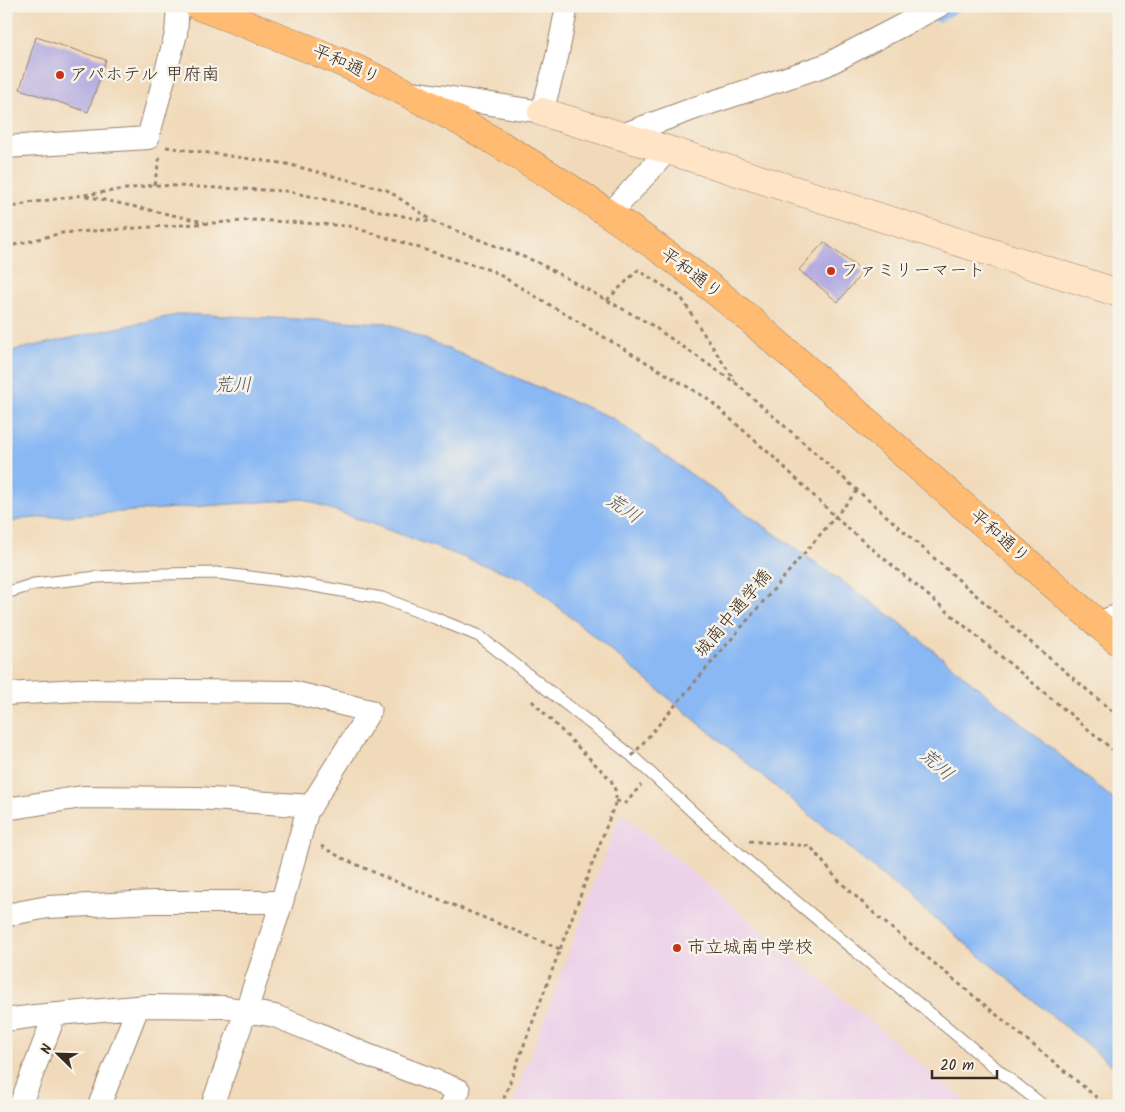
<svg xmlns="http://www.w3.org/2000/svg" width="1125" height="1112" font-family="Kalam,'Klee One',sans-serif">
	<style>
		.built { fill: #ecd1e9 }
		.water { fill: #89b8f4; stroke: #627189 }
		.lines { fill: none; stroke-linecap: round; stroke-linejoin: round }
		.stream { stroke: #89b8f4; stroke-width: 6 }
		.building { fill: #b4ace1 }
		.lane-casing { stroke: #96826c; stroke-width: 13 }
		.street-casing { stroke: #96826c; stroke-width: 24 }
		.secondary-casing { stroke: #96826c; stroke-width: 29 }
		.highway-casing { stroke: #96826c; stroke-width: 29 }
		.path { stroke: #96826c; stroke-width: 3; stroke-dasharray: 4 4; stroke-linecap: butt }
		.lane { stroke: #fff; stroke-width: 11 }
		.street { stroke: #fff; stroke-width: 22 }
		.secondary { stroke: #ffe4c6; stroke-width: 28 }
		.highway { stroke: #ffbb71; stroke-width: 28 }
		.path-bridge { stroke: #96826c; stroke-width: 3; stroke-dasharray: 4 4; stroke-linecap: butt }
		.poi-dot { fill: #c8321e; stroke: #f7f3e8; stroke-width: 2 }
		.labels { text-anchor: middle; dominant-baseline: central; stroke-width: 5; stroke-linejoin: round; paint-order: stroke }
		.street-label { font-size: 18px; fill: #3b2a1e; stroke: #f7f3e8 }
		.poi-label { font-size: 18px; fill: #3b2a1e; stroke: #f7f3e8; text-anchor: start }
		.water-label { font-size: 19px; font-style: italic; fill: #52555e; stroke: #f7f3e8 }
	</style>
	<rect width="100%" height="100%" fill="#f7f3e8"/>
	<filter id="ink" filterUnits="userSpaceOnUse"><feTurbulence type="fractalNoise" baseFrequency=".02" numOctaves="2"/><feDisplacementMap in="SourceGraphic" scale="10" xChannelSelector="R" yChannelSelector="G"/><feConvolveMatrix kernelMatrix="1 2 1 2 8 2 1 2 1" color-interpolation-filters="sRGB"/></filter>
	<filter id="wash" filterUnits="userSpaceOnUse"><feTurbulence type="fractalNoise" baseFrequency=".0096" numOctaves="4" result="noise"/><feDisplacementMap in="SourceGraphic" scale="20" xChannelSelector="R" yChannelSelector="G"/><feGaussianBlur stdDeviation="1.12" result="paint"/><feColorMatrix in="noise" values="0 0 0 0 0 0 0 0 0 0 0 0 0 0 0 0 0 1.4 0 .05"/><feComposite in="paint" operator="in"/></filter>
	<g filter="url(#wash)">
		<rect width="100%" height="100%" fill="#f1daba"/>
		<!-- built -->
		<path class="built" d="M621 812 971 1106H512Z"/>
		<!-- water -->
		<path class="water" d="M181 314 387 323 612 418 899 622 1119 804V1071L526 580 303 499 22 519 6 524V352Z"/>
		<g class="lines">
			<!-- stream -->
			<path class="stream" d="M938 19 963 6"/>
		</g>
		<g id="blocks">
			<!-- building -->
			<path class="building" d="M36 37 106 60 88 112 20 89Z
				M824 242 863 272 838 302 799 270Z"/>
		</g>
	</g>
	<g filter="url(#ink)">
		<use href="#blocks" fill-opacity="0" stroke="#96826c" stroke-width="1"/>
		<g class="lines">
			<defs>
				<path id="lane" d="M6 593 34 584 98 577 162 574 217 573 297 583 382 598 435 618 479 636 632 756 721 838 751 864 1003 1074 1044 1106"/>
				<path id="street" d="M413 92 542 112 557 57 567 6
					M619 136 701 106 826 65 939 6
					M6 147 148 138 176 34 178 6
					M609 215 668 150
					M1097 623 1119 615
					M6 694 79 690 292 692 370 711 307 812 282 902 246 1011 212 1106
					M6 809 82 797 198 798 311 806
					M6 915 48 907 154 902H282
					M6 1020 35 1016 147 1006 224 1007 275 1016 317 1033 365 1054 459 1090 451 1106
					M20 1106 55 1014
					M99 1106 138 1007"/>
				<path id="secondary" d="M542 112 668 150 1119 293"/>
				<path id="highway" d="M198 6C267 32 335 57 401 90 500 140 594 201 684 267 705 282 726 300 746 316L1119 642"/>
			</defs>
			<!-- lane casing -->
			<use href="#lane" class="lane-casing"/>
			<!-- street casing -->
			<use href="#street" class="street-casing"/>
			<!-- secondary casing -->
			<use href="#secondary" class="secondary-casing"/>
			<!-- highway casing -->
			<use href="#highway" class="highway-casing"/>
			<!-- path -->
			<path class="path" d="M166 147 287 164 387 190 433 221
				M154 185 160 156
				M86 196 204 222
				M6 209 28 203 154 185 286 191 436 223 537 262 650 324 737 384 994 611 1119 717
				M6 247 62 233 257 220 349 226 493 271 708 399 779 462 845 526 1119 755
				M607 300 638 270 681 297 700 328 735 381
				M616 801 626 803 641 785
				M749 841 810 846 836 878 877 916 1107 1106
				M321 846 340 857 380 875 560 949
				M501 1106 616 801V792L611 780 532 701"/>
			<!-- lane -->
			<use href="#lane" class="lane"/>
			<!-- street -->
			<use href="#street" class="street"/>
			<!-- secondary -->
			<use href="#secondary" class="secondary"/>
			<!-- highway -->
			<use href="#highway" class="highway"/>
			<!-- path-bridge -->
			<path class="path-bridge" d="M632 756 858 490"/>
		</g>
	</g>
	<!-- markers -->
	<g class="poi-dot">
		<circle cx="60" cy="75" r="5"/>
		<circle cx="831" cy="271" r="5"/>
		<circle cx="677" cy="948" r="5"/>
	</g>
	<g class="labels">
		<!-- street labels -->
		<g class="street-label">
			<text transform="translate(346 65) rotate(24)">平和通り</text>
			<text transform="translate(691 274) rotate(37)">平和通り</text>
			<text transform="translate(999 537) rotate(41)">平和通り</text>
			<text transform="translate(734 614) rotate(-50)">城南中通学橋</text>
		</g>
		<!-- poi labels -->
		<g class="poi-label">
			<text x="70" y="75">アパホテル 甲府南</text>
			<text x="841" y="271">ファミリーマート</text>
			<text x="687" y="948">市立城南中学校</text>
		</g>
		<!-- water labels -->
		<g class="water-label">
			<text transform="translate(233 386) rotate(-1)">荒川</text>
			<text transform="translate(623 509) rotate(34)">荒川</text>
			<text transform="translate(936 765) rotate(42)">荒川</text>
		</g>
	</g>
	<!-- margin -->
	<rect width="1125" height="1112" fill="none" stroke="#f7f3e8" stroke-width="25"/>
	<!-- north arrow -->
	<g transform="translate(58 1054) rotate(293)" stroke="#f7f3e8" stroke-width="4" paint-order="stroke">
	<path d="M0-4L9 19L0 12L-9 19Z" fill="#3b2a1e"/>
	<text y="-8" font-size="14" font-weight="bold" text-anchor="middle" fill="#3b2a1e">N</text>
	</g>
	<!-- scale -->
	<path d="M932 1070v8h65v-8" fill="none" stroke="#3b2a1e" stroke-width="2.5"/>
	<text x="940" y="1070" font-size="15" fill="#3b2a1e" stroke="#f7f3e8" stroke-width="4" paint-order="stroke">20 m</text>
</svg>
